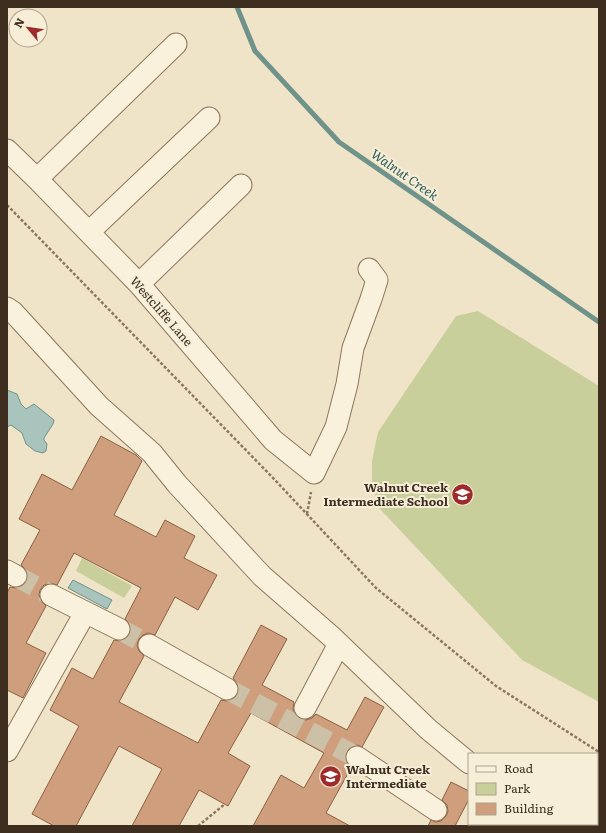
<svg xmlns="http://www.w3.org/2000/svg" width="606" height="833" font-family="Literata,serif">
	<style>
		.green { fill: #c9cf9b }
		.water { fill: #a9c4bc; stroke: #6f938a }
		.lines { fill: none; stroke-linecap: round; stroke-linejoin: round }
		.stream { stroke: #6f938a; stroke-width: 5 }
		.building { fill: #cf9f7d; stroke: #8d5f41 }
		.minor-tunnel { stroke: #ccc0a6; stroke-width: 21; stroke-dasharray: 21 10; stroke-linecap: butt }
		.minor-casing { stroke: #8d765c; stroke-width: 23 }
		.path { stroke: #8d765c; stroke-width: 2.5; stroke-dasharray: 3 2; stroke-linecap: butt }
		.minor { stroke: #faf1dc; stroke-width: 21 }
		.labels { text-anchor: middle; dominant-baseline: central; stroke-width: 4; stroke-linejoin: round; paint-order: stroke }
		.street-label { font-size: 12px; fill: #3d2e20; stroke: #f7eed8 }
		.poi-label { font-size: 12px; font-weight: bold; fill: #3d2e20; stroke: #f7eed8; text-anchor: end }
		.water-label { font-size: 13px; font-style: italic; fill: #2f5d5a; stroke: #f7eed8 }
	</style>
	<rect width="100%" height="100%" fill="#f0e4c8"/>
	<!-- green -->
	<path class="green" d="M478 311 599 386V702L522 660 380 509 372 486V461L378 432 456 316Z
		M82 558 132 586 124 598 76 571Z
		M484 824H574V826H484Z"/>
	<!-- water -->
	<path class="water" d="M7 390 17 394 21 404 26 409 34 404 54 420 53 424 44 438V440L47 444 46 451 43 453 35 451 26 444 22 433 11 425 7 427Z
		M73 580 112 600 107 609 68 588Z"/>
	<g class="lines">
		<!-- stream -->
		<path class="stream" d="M237 7 255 51 339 142 599 322"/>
	</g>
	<!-- building -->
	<path class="building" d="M101 436 136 455 142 461 114 515 156 537 165 520 195 536 184 558 217 575 198 610 175 597 155 635 148 633 143 635 139 639 137 645 139 651 144 656 119 702 198 743 221 700 227 701 233 699 238 695 239 689 237 683 233 678 261 625 287 639 262 685 294 702 293 709 295 714 299 718 306 720 312 718 316 714 347 730 365 697 384 707 362 747 357 745 352 746 347 751 345 756 346 762 351 768 326 813 350 826H253L281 775 304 788 324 753 251 713 228 753 250 766 228 806 199 790 179 826H132L162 769 119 746 76 826H54L32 814 79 726 50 710 72 668 93 679 114 640 120 641 125 639 130 635 131 628 129 623 125 619 141 588 74 553 57 585 50 583 44 585 40 590 39 595 41 601 46 606 26 643 46 653 23 698 7 690V593L10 587 16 588 22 586 27 581 28 575 26 570 21 565 40 530 19 519 42 474 72 490Z
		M451 782 469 791V799L455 826H428L431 820 436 822 441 821 446 816 448 811 447 805 442 800Z"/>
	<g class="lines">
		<!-- minor-tunnel -->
		<path class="minor-tunnel" d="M16 576 51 595
			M119 629 149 645
			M227 689 357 757"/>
		<defs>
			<path id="minor" d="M7 150 37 179 139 284 273 440 314 473 336 427 347 384 353 348 371 299 377 280 369 269
				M37 179 176 44
				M89 232 209 118
				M139 284 241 185
				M7 308 13 312 99 406 152 453 177 484 262 576 333 638 428 729 469 763
				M7 571 16 576
				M51 595 119 629
				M149 645 227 689
				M305 708 339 644
				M7 751 85 613
				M357 757 436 810"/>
		</defs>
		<!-- minor casing -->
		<use href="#minor" class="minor-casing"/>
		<!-- path -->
		<path class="path" d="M7 205 275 480 376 588 496 686 599 752
			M307 514 311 492
			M198 826 225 804"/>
		<!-- minor -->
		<use href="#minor" class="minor"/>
	</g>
	<!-- icons -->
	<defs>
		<symbol id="school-disc" viewBox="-11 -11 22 22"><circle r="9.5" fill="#9e2a2b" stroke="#f7eed8"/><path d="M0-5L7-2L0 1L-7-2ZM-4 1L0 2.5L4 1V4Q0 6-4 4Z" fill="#fff"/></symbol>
	</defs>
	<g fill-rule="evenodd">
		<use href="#school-disc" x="450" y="482" width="25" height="25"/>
		<use href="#school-disc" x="318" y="764" width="25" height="25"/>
	</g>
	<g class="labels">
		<!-- street labels -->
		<g class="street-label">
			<text transform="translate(162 311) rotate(49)">Westcliffe Lane</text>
		</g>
		<!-- poi labels -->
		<g class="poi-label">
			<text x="448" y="487">Walnut Creek<tspan x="448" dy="14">Intermediate School</tspan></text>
			<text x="346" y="769" text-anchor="start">Walnut Creek<tspan x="346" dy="14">Intermediate</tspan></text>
		</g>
		<!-- water labels -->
		<g class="water-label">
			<text transform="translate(405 174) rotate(35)">Walnut Creek</text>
		</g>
	</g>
	<!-- border -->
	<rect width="606" height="833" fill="none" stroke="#3d2e20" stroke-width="16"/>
	<!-- legend -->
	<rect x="468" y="753" width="130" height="72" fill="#f7eed8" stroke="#ada18e"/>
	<rect x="476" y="766" width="20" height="6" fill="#faf1dc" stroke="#ada18e"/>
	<text x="504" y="773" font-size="12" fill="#3d2e20">Road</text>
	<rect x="476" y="783" width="20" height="12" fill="#c9cf9b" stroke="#ada18e"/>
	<text x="504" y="793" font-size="12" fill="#3d2e20">Park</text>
	<rect x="476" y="803" width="20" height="12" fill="#cf9f7d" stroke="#ada18e"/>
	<text x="504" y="813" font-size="12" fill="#3d2e20">Building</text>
	<!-- north arrow -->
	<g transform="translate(28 28) rotate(299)"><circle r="19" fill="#f7eed8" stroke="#ada18e"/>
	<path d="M0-3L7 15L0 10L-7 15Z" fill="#9e2a2b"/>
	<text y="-6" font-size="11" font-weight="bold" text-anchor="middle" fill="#3d2e20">N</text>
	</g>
</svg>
